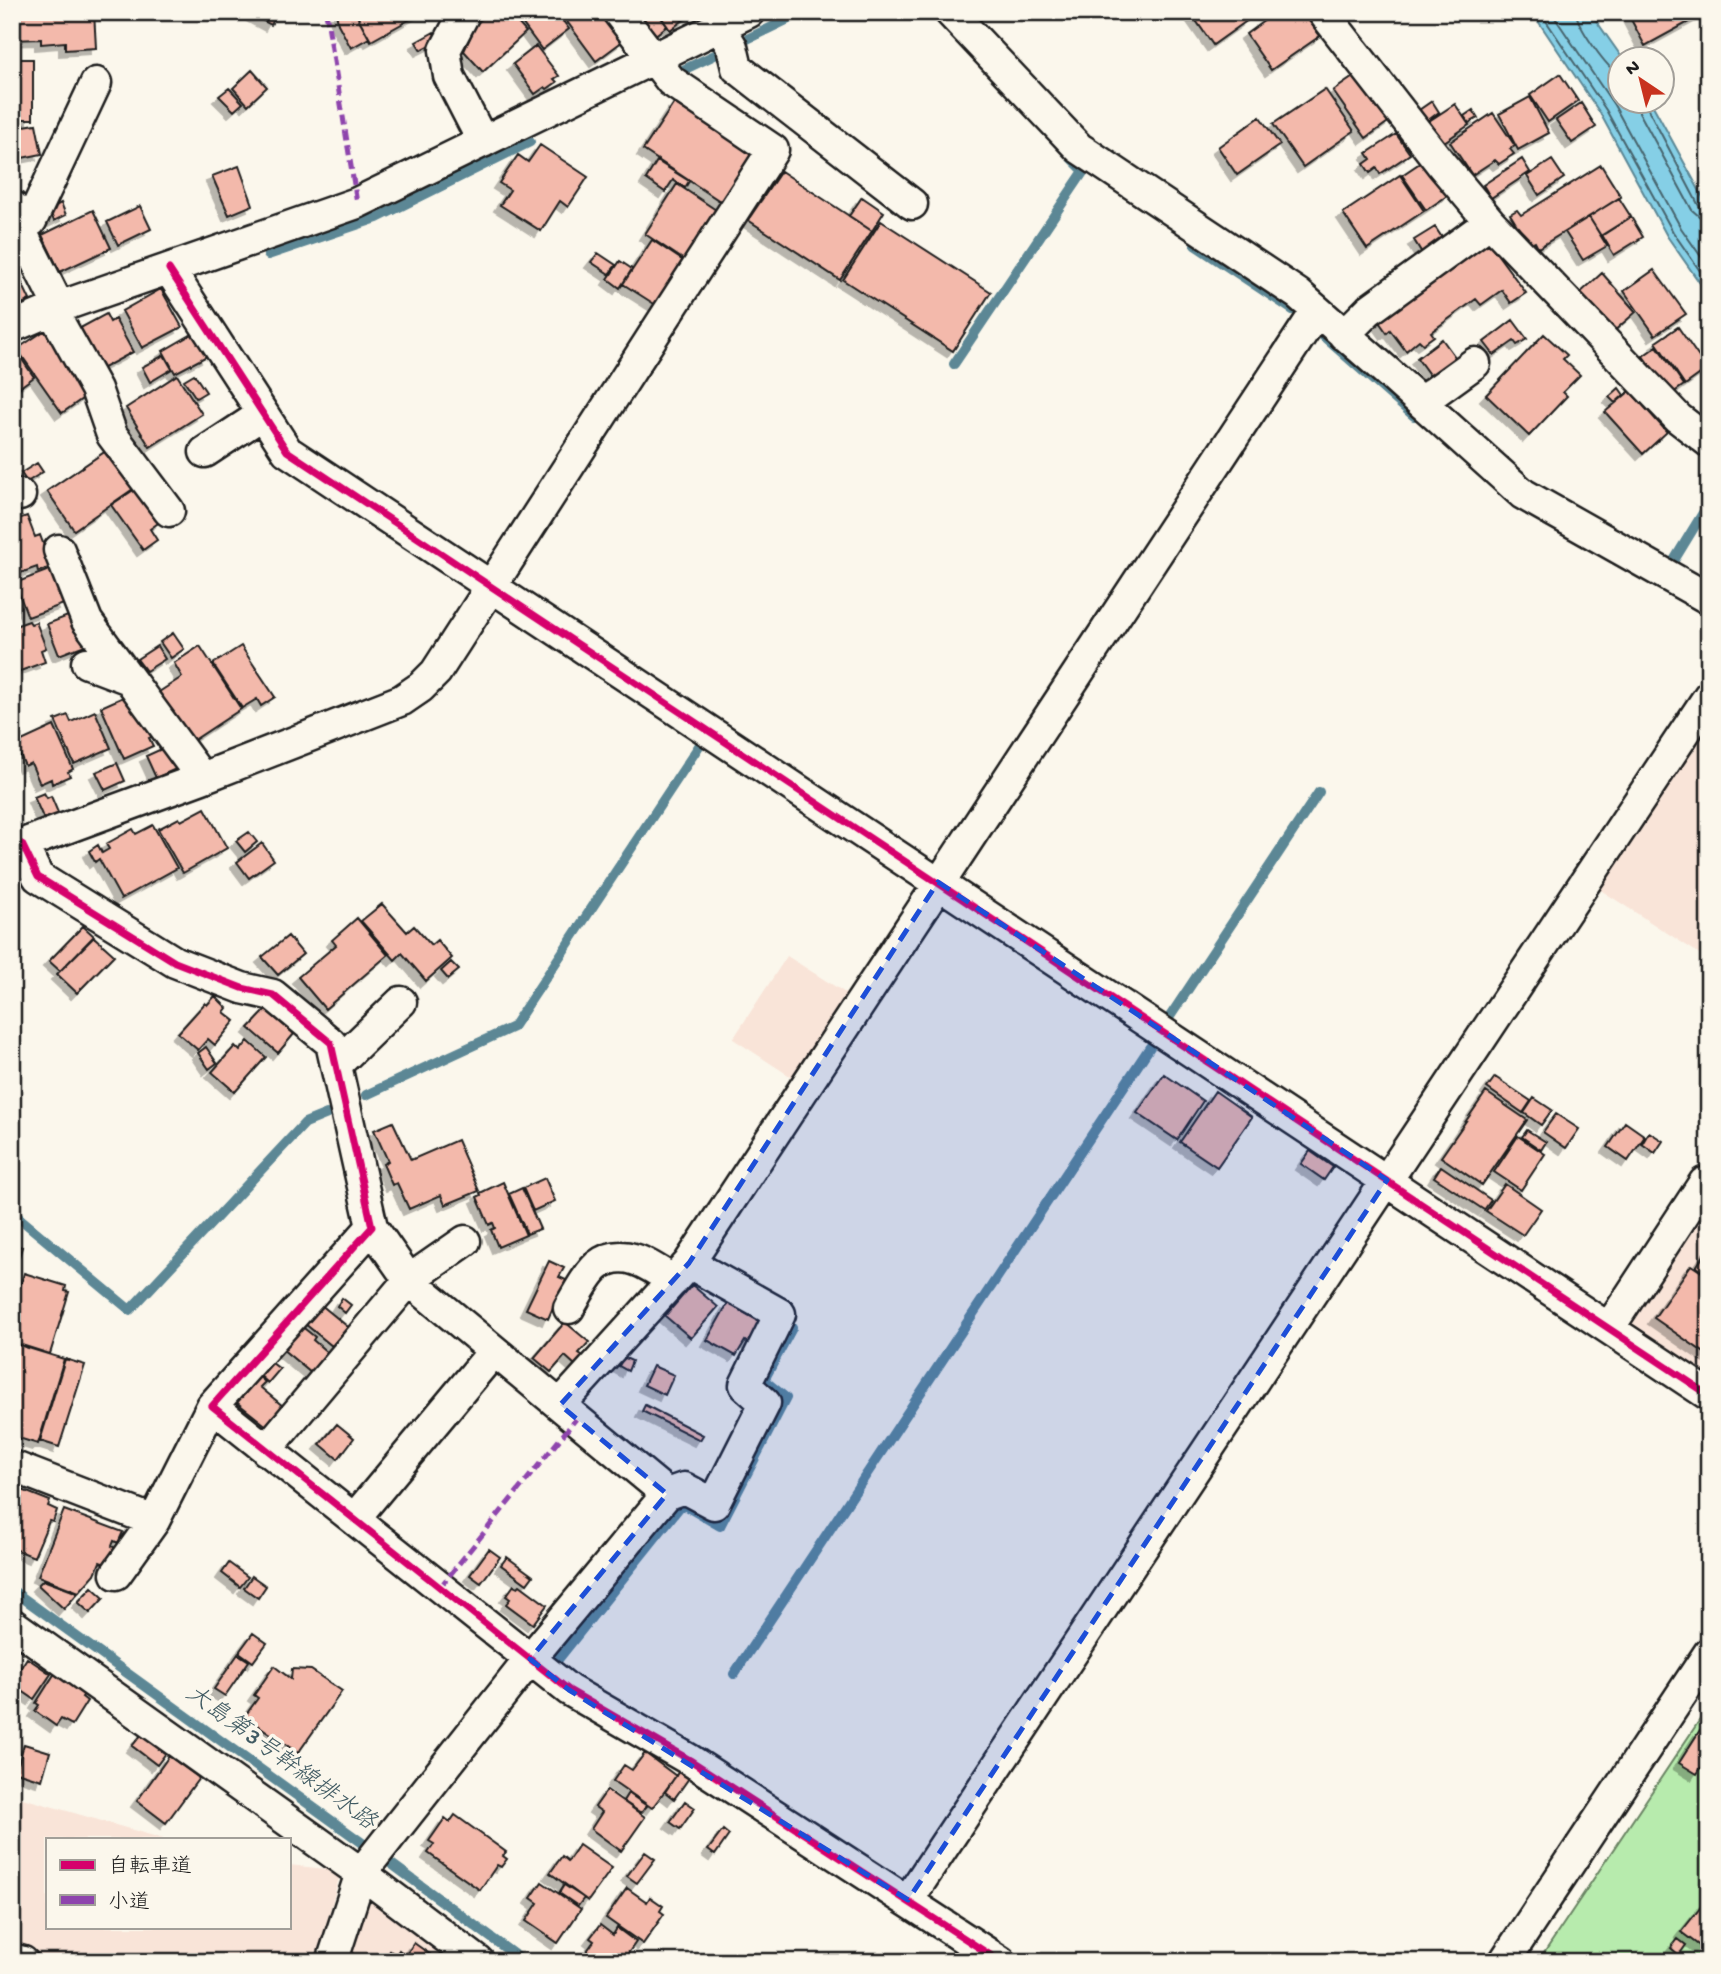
<svg xmlns="http://www.w3.org/2000/svg" width="1721" height="1974" font-family="'Gochi Hand','Klee One',sans-serif">
	<style>
		.built { fill: #f9e4d8 }
		.green { fill: #b7ebad; stroke: #6a8464; stroke-width: 2 }
		.water { fill: #85cfe6; stroke: #5b8795; stroke-width: 2 }
		.lines { fill: none; stroke-linecap: round; stroke-linejoin: round }
		.shore { stroke: #46646d; stroke-width: 2 }
		.stream { stroke: #5b8795; stroke-width: 10 }
		.building { fill: #f3b9ab; stroke: #1c1c1c; stroke-width: 2; filter: url(#shadow) }
		.minor-casing { stroke: #1c1c1c; stroke-width: 35 }
		.minor { stroke: #fbf7ec; stroke-width: 30 }
		.quiet { stroke: #8e44ad; stroke-width: 5; stroke-dasharray: 10 5; stroke-linecap: butt }
		.cycleway-casing { stroke: #fbf7ec; stroke-width: 11 }
		.cycleway { stroke: #d6006c; stroke-width: 7 }
		.marked { fill: #1d4ed8; fill-opacity: 0.2; stroke: #1d4ed8; stroke-width: 5; stroke-dasharray: 14 9; stroke-linejoin: round }
		.labels { text-anchor: middle; dominant-baseline: central; stroke-width: 7; stroke-linejoin: round; paint-order: stroke }
		.water-label { font-size: 24px; font-style: italic; fill: #415b63; stroke: #fbf7ec }
	</style>
	<defs>
		<filter id="shadow"><feDropShadow dx="-6" dy="6" stdDeviation="0" flood-color="#0004"/></filter>
	</defs>
	<rect width="100%" height="100%" fill="#fbf7ec"/>
	<filter id="ink" filterUnits="userSpaceOnUse"><feTurbulence type="fractalNoise" baseFrequency=".0143" numOctaves="2"/><feDisplacementMap in="SourceGraphic" scale="14" xChannelSelector="R" yChannelSelector="G"/><feConvolveMatrix kernelMatrix="1 2 1 2 8 2 1 2 1" color-interpolation-filters="sRGB"/></filter>
	<g filter="url(#ink)">
		<!-- built -->
		<path class="built" d="M1709 722V960L1599 889Z
			M787 956 847 994 793 1078 733 1039Z
			M1709 1198V1381L1622 1324Z
			M12 1795 164 1839H47V1927H289V1865L335 1870 339 1878 316 1962H12Z
			M379 1902 459 1962H347L364 1903Z"/>
		<!-- green -->
		<path class="green" d="M1709 1706V1962H1538Z"/>
		<!-- water -->
		<path class="water" d="M1532 12H1590L1623 59 1620 60V102H1651L1709 208V296L1667 236 1600 113Z"/>
		<g class="lines">
			<!-- shore -->
			<path class="shore" d="M1540 12 1606 110 1673 232 1709 284
				M1551 12 1614 105 1681 228 1709 268
				M1576 12C1577 26 1607 69 1620 75
				M1637 102 1639 112 1692 210 1700 217 1709 219
				M1646 102 1647 107 1699 206 1709 210"/>
			<!-- stream -->
			<path class="stream" d="M741 42 803 12
				M681 71 721 52
				M1195 245 1293 310
				M268 255 377 218 530 142
				M1322 335 1414 416
				M954 364 1084 171 1071 158
				M1673 562 1709 503
				M1169 1018 1319 792
				M366 1095 513 1027 699 746
				M12 1212 130 1310 305 1123 327 1114
				M12 1590 393 1865 524 1962
				M556 1662 682 1504 720 1526 786 1398 764 1380 792 1328
				M734 1674 1150 1047"/>
		</g>
		<!-- building -->
		<path class="building" d="M12 12H94L96 48 65 50V42L41 44V39L12 40Z
			M247 12H278L271 25Z
			M336 12H355L369 38 351 48 338 24Z
			M355 12H423L371 41Z
			M489 12H508L526 32 483 72 464 51 476 24Z
			M514 12H556L569 29 542 50Z
			M560 12H602L623 41 596 61Z
			M637 12H657L667 26 654 36Z
			M658 12H694L670 30Z
			M1190 12H1243L1248 20 1213 45Z
			M1276 12H1303L1320 36 1271 70 1246 34Z
			M1627 12H1707L1645 46Z
			M434 32 439 41 421 50 416 42Z
			M536 46 559 76 554 79 557 82 547 89 545 87 535 94 513 64Z
			M12 59H33V119H17V125H12Z
			M252 70 267 87 248 105 233 88Z
			M1359 73 1391 120 1366 138 1333 91Z
			M1560 74 1578 101 1548 122 1530 95Z
			M229 88 243 103 234 111 219 96Z
			M1325 89 1354 131 1303 167 1273 124Z
			M1530 97 1549 133 1518 150 1499 114Z
			M1432 101 1439 112 1427 121 1419 110Z
			M674 103 702 121 706 114 736 133 731 140 755 155 723 203 643 150Z
			M1581 103 1596 127 1572 143 1556 120Z
			M1455 104 1469 125 1444 142 1429 121Z
			M1473 110 1478 118 1469 123 1464 116Z
			M1493 113 1515 146 1510 149 1514 154 1499 164 1495 160 1472 175 1450 142Z
			M1260 117 1280 145 1237 175 1218 147Z
			M36 124 42 154 12 160V128Z
			M1396 134 1410 154 1380 174 1377 168 1370 173 1364 164 1371 159 1367 153Z
			M540 145 588 177 568 207 560 201 541 231 500 205 510 190 499 183 518 155 528 162Z
			M1426 159 1450 194 1426 210 1402 175Z
			M1522 159 1530 172 1491 198 1483 185Z
			M1552 160 1564 178 1539 195 1527 176Z
			M657 161 689 181 685 188 673 180 665 192 646 179Z
			M1601 165 1621 197 1538 248 1535 242 1529 245 1510 214 1517 210 1521 215Z
			M239 166 253 205 229 215 212 176Z
			M781 171 872 231 840 280 748 220Z
			M1400 175 1424 211 1367 249 1343 213Z
			M677 184 716 210 684 260 645 234Z
			M862 197 884 212 872 231 849 216Z
			M1619 198 1631 217 1601 236 1589 217Z
			M61 203 66 215 54 221 49 210Z
			M140 206 151 229 118 245 107 222Z
			M93 210 111 248 60 272 42 235Z
			M1589 217 1607 246 1583 260 1565 232Z
			M1631 217 1643 237 1614 255 1602 235Z
			M881 221 991 292 953 351 843 280Z
			M1435 227 1443 239 1422 253 1414 240Z
			M1486 239 1526 293 1511 303 1502 290 1481 305 1476 299 1431 332 1434 336 1423 344 1419 340 1406 351 1390 330 1387 333 1377 319Z
			M652 240 688 264 659 307 623 284Z
			M598 253 616 265 609 274 591 262Z
			M620 261 632 269 620 288 608 279Z
			M12 262 30 300 12 309Z
			M1654 270 1686 314 1655 335 1624 291Z
			M1602 273 1636 312 1613 332 1579 294Z
			M161 289 182 327 142 348 122 311Z
			M106 314 110 322 115 319 133 352 96 372 73 332Z
			M1513 320 1527 339 1517 345 1514 341 1494 355 1484 342Z
			M1678 327 1707 369 1685 385 1656 342Z
			M47 329 92 392 62 413 17 349Z
			M194 333 207 356 175 373 163 351Z
			M1544 334 1567 355 1563 359 1580 375 1563 392 1567 396 1529 436 1486 395Z
			M1442 339 1458 361 1433 380 1417 358Z
			M1657 346 1684 385 1670 395 1643 356Z
			M16 351 34 377 13 392 12 354Z
			M164 355 172 369 150 382 142 367Z
			M194 374 206 392 196 398 184 380Z
			M177 375 202 414 150 447 126 408Z
			M1619 388 1624 395 1615 403 1609 397Z
			M1630 391 1667 432 1643 454 1605 412Z
			M106 451 133 489 74 530 47 491Z
			M37 463 43 472 27 482 21 473Z
			M138 487 161 521 150 529 157 540 143 550 111 505Z
			M27 516 35 537 40 535 46 551 56 565 38 572 37 567 12 576V521Z
			M57 567 68 595 61 598 64 604 28 617 15 583Z
			M73 614 85 645 59 655 47 624Z
			M29 621 31 624 36 622 46 648 41 650 45 662 12 674V627Z
			M173 633 184 649 171 658 160 642Z
			M157 646 165 659 146 671 137 659Z
			M200 646 241 709 191 742 159 692 182 677 174 663Z
			M241 646 275 697 261 706 257 699 242 708 213 664Z
			M130 694 157 735 149 738 153 746 124 759 101 707Z
			M95 711 111 748 74 764 55 720 68 715 71 722Z
			M54 726 73 769 68 772 70 776 52 784 51 779 40 784 31 763 25 766 15 744Z
			M168 746 178 768 156 778 146 756Z
			M117 763 125 781 105 790 96 772Z
			M44 793 47 798 51 796 59 815 45 822 34 797Z
			M205 808 227 848 183 873 158 829 179 818 181 821Z
			M153 825 177 868 121 899 99 859 95 862 89 851 98 845 102 853 109 849 106 844 133 829 136 834Z
			M249 832 257 842 245 852 236 841Z
			M262 843 274 860 249 878 237 862Z
			M382 904 407 932 414 926 431 945 437 940 452 958 426 981 402 953 395 960 361 921Z
			M357 918 388 955 325 1009 298 977 336 945 332 940Z
			M83 926 94 936 60 971 49 961Z
			M288 936 303 954 278 975 262 957Z
			M94 937 114 955 77 993 57 974Z
			M451 962 459 970 448 979 441 971Z
			M215 996 227 1008 224 1012 235 1021 215 1045 208 1039 198 1050 178 1033 205 1003 207 1005Z
			M266 1010 294 1034 278 1053 249 1028Z
			M248 1041 266 1057 235 1092 212 1072 235 1046 240 1051Z
			M206 1047 217 1063 209 1069 198 1053Z
			M1164 1074 1203 1101 1177 1140 1137 1113Z
			M1495 1077 1531 1101 1523 1113 1487 1088Z
			M1215 1091 1252 1117 1217 1167 1180 1142Z
			M1486 1092 1527 1120 1482 1185 1441 1157Z
			M1534 1098 1552 1110 1541 1125 1524 1113Z
			M1556 1114 1579 1129 1566 1148 1543 1132Z
			M393 1122 411 1160 457 1140 479 1191 445 1205 441 1195 409 1209 397 1183 392 1185 383 1164 388 1161 374 1130Z
			M1625 1122 1645 1136 1628 1161 1608 1147Z
			M1527 1130 1546 1142 1541 1150 1522 1137Z
			M1649 1132 1663 1141 1655 1153 1642 1144Z
			M1518 1136 1545 1154 1521 1190 1494 1172Z
			M1310 1151 1333 1167 1324 1180 1301 1164Z
			M1441 1166 1491 1200 1484 1210 1434 1177Z
			M545 1178 555 1201 533 1211 523 1188Z
			M503 1182 526 1235 498 1247 491 1230 495 1228 493 1223 489 1225 477 1197 481 1195 480 1193Z
			M1505 1184 1541 1209 1523 1235 1486 1211Z
			M522 1188 540 1229 527 1234 509 1194Z
			M12 1244 22 1247 12 1280Z
			M1709 1248V1276L1696 1267Z
			M549 1261 564 1268 559 1277 566 1280 560 1300 557 1298 548 1319 526 1309Z
			M1691 1265 1709 1277V1356L1654 1318Z
			M24 1273 66 1286 65 1291 69 1292 50 1354 12 1342V1313Z
			M692 1285 718 1307 691 1338 665 1316Z
			M342 1298 351 1305 345 1313 337 1306Z
			M728 1303 762 1323 749 1344 745 1341 736 1356 707 1340Z
			M320 1304 348 1327 332 1346 304 1323Z
			M565 1322 589 1342 579 1353 583 1356 575 1365 565 1356 551 1372 534 1358Z
			M300 1325 315 1337 313 1340 328 1353 311 1373 281 1348Z
			M12 1343 64 1359 38 1444 12 1436Z
			M623 1357 632 1361 628 1371 619 1366Z
			M65 1359 85 1365 59 1447 40 1441Z
			M268 1360 280 1369 268 1383 257 1373Z
			M653 1366 674 1375 665 1395 644 1385Z
			M257 1375 265 1382 260 1387 284 1407 268 1427 235 1401Z
			M645 1405 703 1435 700 1440 642 1411Z
			M337 1424 354 1438 338 1459 320 1444Z
			M12 1486 50 1501 48 1506 57 1510 53 1522 49 1521 34 1557 12 1548Z
			M64 1510 123 1532 118 1543 114 1541 112 1546 115 1548 108 1565 100 1562 95 1574 79 1592 38 1576Z
			M489 1549 500 1557 481 1583 470 1575Z
			M507 1557 533 1576 527 1584 501 1565Z
			M229 1563 248 1577 240 1587 222 1573Z
			M252 1576 266 1586 258 1598 244 1588Z
			M43 1580 78 1593 64 1609 38 1585Z
			M514 1585 518 1587 520 1585 547 1605 533 1624 506 1604 510 1599 506 1596Z
			M92 1587 104 1598 90 1613 78 1602Z
			M253 1633 267 1643 253 1662 239 1652Z
			M238 1654 249 1661 225 1696 214 1689Z
			M27 1658 51 1674 34 1699 12 1684V1681Z
			M274 1666 291 1679 292 1669 311 1670 342 1691 298 1753 245 1716 258 1698 254 1695Z
			M55 1673 85 1693 82 1697 87 1701 72 1725 61 1719 56 1726 35 1711 39 1705 36 1703Z
			M1700 1730 1709 1736V1756L1697 1774 1679 1763Z
			M141 1735 166 1753 157 1765 132 1746Z
			M24 1744 50 1752 42 1780 16 1772Z
			M645 1753 676 1776 652 1808 613 1781 624 1765 632 1770Z
			M169 1756 199 1778 166 1823 137 1801Z
			M679 1771 689 1778 674 1799 665 1792Z
			M607 1790 645 1817 621 1851 591 1829 602 1812 595 1807Z
			M628 1793 647 1806 641 1813 623 1801Z
			M685 1801 695 1808 680 1829 670 1822Z
			M455 1815 506 1852 503 1856 507 1859 501 1867 497 1865 480 1890 428 1853 434 1844 429 1841 445 1818 450 1822Z
			M723 1830 729 1835 715 1855 708 1850Z
			M579 1845 612 1868 588 1901 550 1873 562 1856 568 1861Z
			M645 1852 655 1859 637 1883 627 1876Z
			M542 1882 581 1909 558 1943 526 1921 538 1903 531 1898Z
			M564 1885 584 1898 578 1906 559 1893Z
			M627 1888 647 1902 650 1897 663 1906 660 1911 664 1914 643 1944 606 1918Z
			M1709 1897V1938L1701 1947 1681 1932Z
			M600 1925 613 1935 617 1928 636 1942 622 1962H587L582 1958 594 1941 590 1938Z
			M1678 1939 1686 1945 1679 1955 1671 1948Z
			M414 1943 441 1962H401Z
			M399 1950 405 1955 399 1962H383L390 1951 396 1955Z"/>
		<g class="lines">
			<defs>
				<path id="minor" d="M950 12 1079 148 1298 294 1383 368 1523 494 1709 599
					M1323 12 1442 165 1490 222 1678 418 1709 442
					M464 14 445 50 449 76 483 142
					M720 27 732 47 737 68 912 204
					M12 206 19 227 59 307
					M19 227 31 221 96 83
					M169 269 287 451 1709 1395
					M52 310 96 389 112 435 169 511
					M12 327 59 307 357 203 749 12
					M1344 335 1369 310 1490 222
					M1421 402 1475 363
					M205 452 263 414
					M12 494 20 495
					M59 550 87 621 202 778
					M87 663 129 679
					M22 844 38 877 175 962 242 988 273 995 331 1043 372 1227 212 1406 569 1690 690 1760 1001 1962
					M12 848 202 778 402 700 421 687 436 672 773 150 671 81 618 12
					M336 1065 401 1002
					M569 1308C577 1295 586 1276 597 1266 623 1245 651 1266 673 1281
					M1609 1328 1704 1183
					M560 1405 689 1263 1316 312
					M266 1450 409 1280 465 1241
					M12 1466 154 1521 212 1406
					M667 1494 684 1488 714 1504 765 1403 745 1385 780 1314 689 1263
					M354 1519 494 1351
					M116 1574 154 1521
					M12 1624 361 1873 479 1962
					M908 1900 1709 696
					M12 1959 23 1962
					M332 1962 361 1873 530 1659 667 1494 409 1280 372 1227
					M1504 1962 1709 1653"/>
			</defs>
			<!-- minor casing -->
			<use href="#minor" class="minor-casing"/>
			<!-- minor -->
			<use href="#minor" class="minor"/>
			<!-- quiet -->
			<path class="quiet" d="M326 12 357 203
				M440 1587 576 1419"/>
			<defs>
				<path id="cycleway" d="M169 269 287 451 1709 1395
					M22 844 38 877 175 962 242 988 273 995 331 1043 372 1227 212 1406 569 1690 690 1760 1001 1962"/>
			</defs>
			<!-- cycleway casing -->
			<use href="#cycleway" class="cycleway-casing"/>
			<!-- cycleway -->
			<use href="#cycleway" class="cycleway"/>
		</g>
	</g>
	<!-- marked area -->
	<path class="marked" d="M938 882 1387 1180 908 1900 569 1690 530 1659 667 1494 560 1405 689 1263Z"/>
	<g class="labels">
		<!-- water labels -->
		<g class="water-label">
			<text transform="translate(280 1759) rotate(36)">大島第3号幹線排水路</text>
		</g>
	</g>
	<!-- margin -->
	<rect width="1721" height="1974" fill="none" stroke="#fbf7ec" stroke-width="42"/>
	<rect x="21" y="21" width="1679" height="1932" fill="none" stroke="#1c1c1c" stroke-width="2.5" filter="url(#ink)"/>
	<!-- legend -->
	<rect x="46" y="1838" width="245" height="91" fill="#fbf7ec" stroke="#a29f99" stroke-width="2"/>
	<rect x="60" y="1860" width="35" height="10" fill="#d6006c" stroke="#a29f99" stroke-width="2"/>
	<text x="108" y="1872" font-size="21" fill="#1c1c1c">自転車道</text>
	<rect x="60" y="1895" width="35" height="10" fill="#8e44ad" stroke="#a29f99" stroke-width="2"/>
	<text x="108" y="1908" font-size="21" fill="#1c1c1c">小道</text>
	<!-- north arrow -->
	<g transform="translate(1641 80) rotate(325)"><circle r="33" fill="#fbf7ec" stroke="#a29f99" stroke-width="2"/>
	<path d="M0-5L12 26L0 18L-12 26Z" fill="#c8321e"/>
	<text y="-10" font-size="19" font-weight="bold" text-anchor="middle" fill="#1c1c1c">N</text>
	</g>
</svg>
